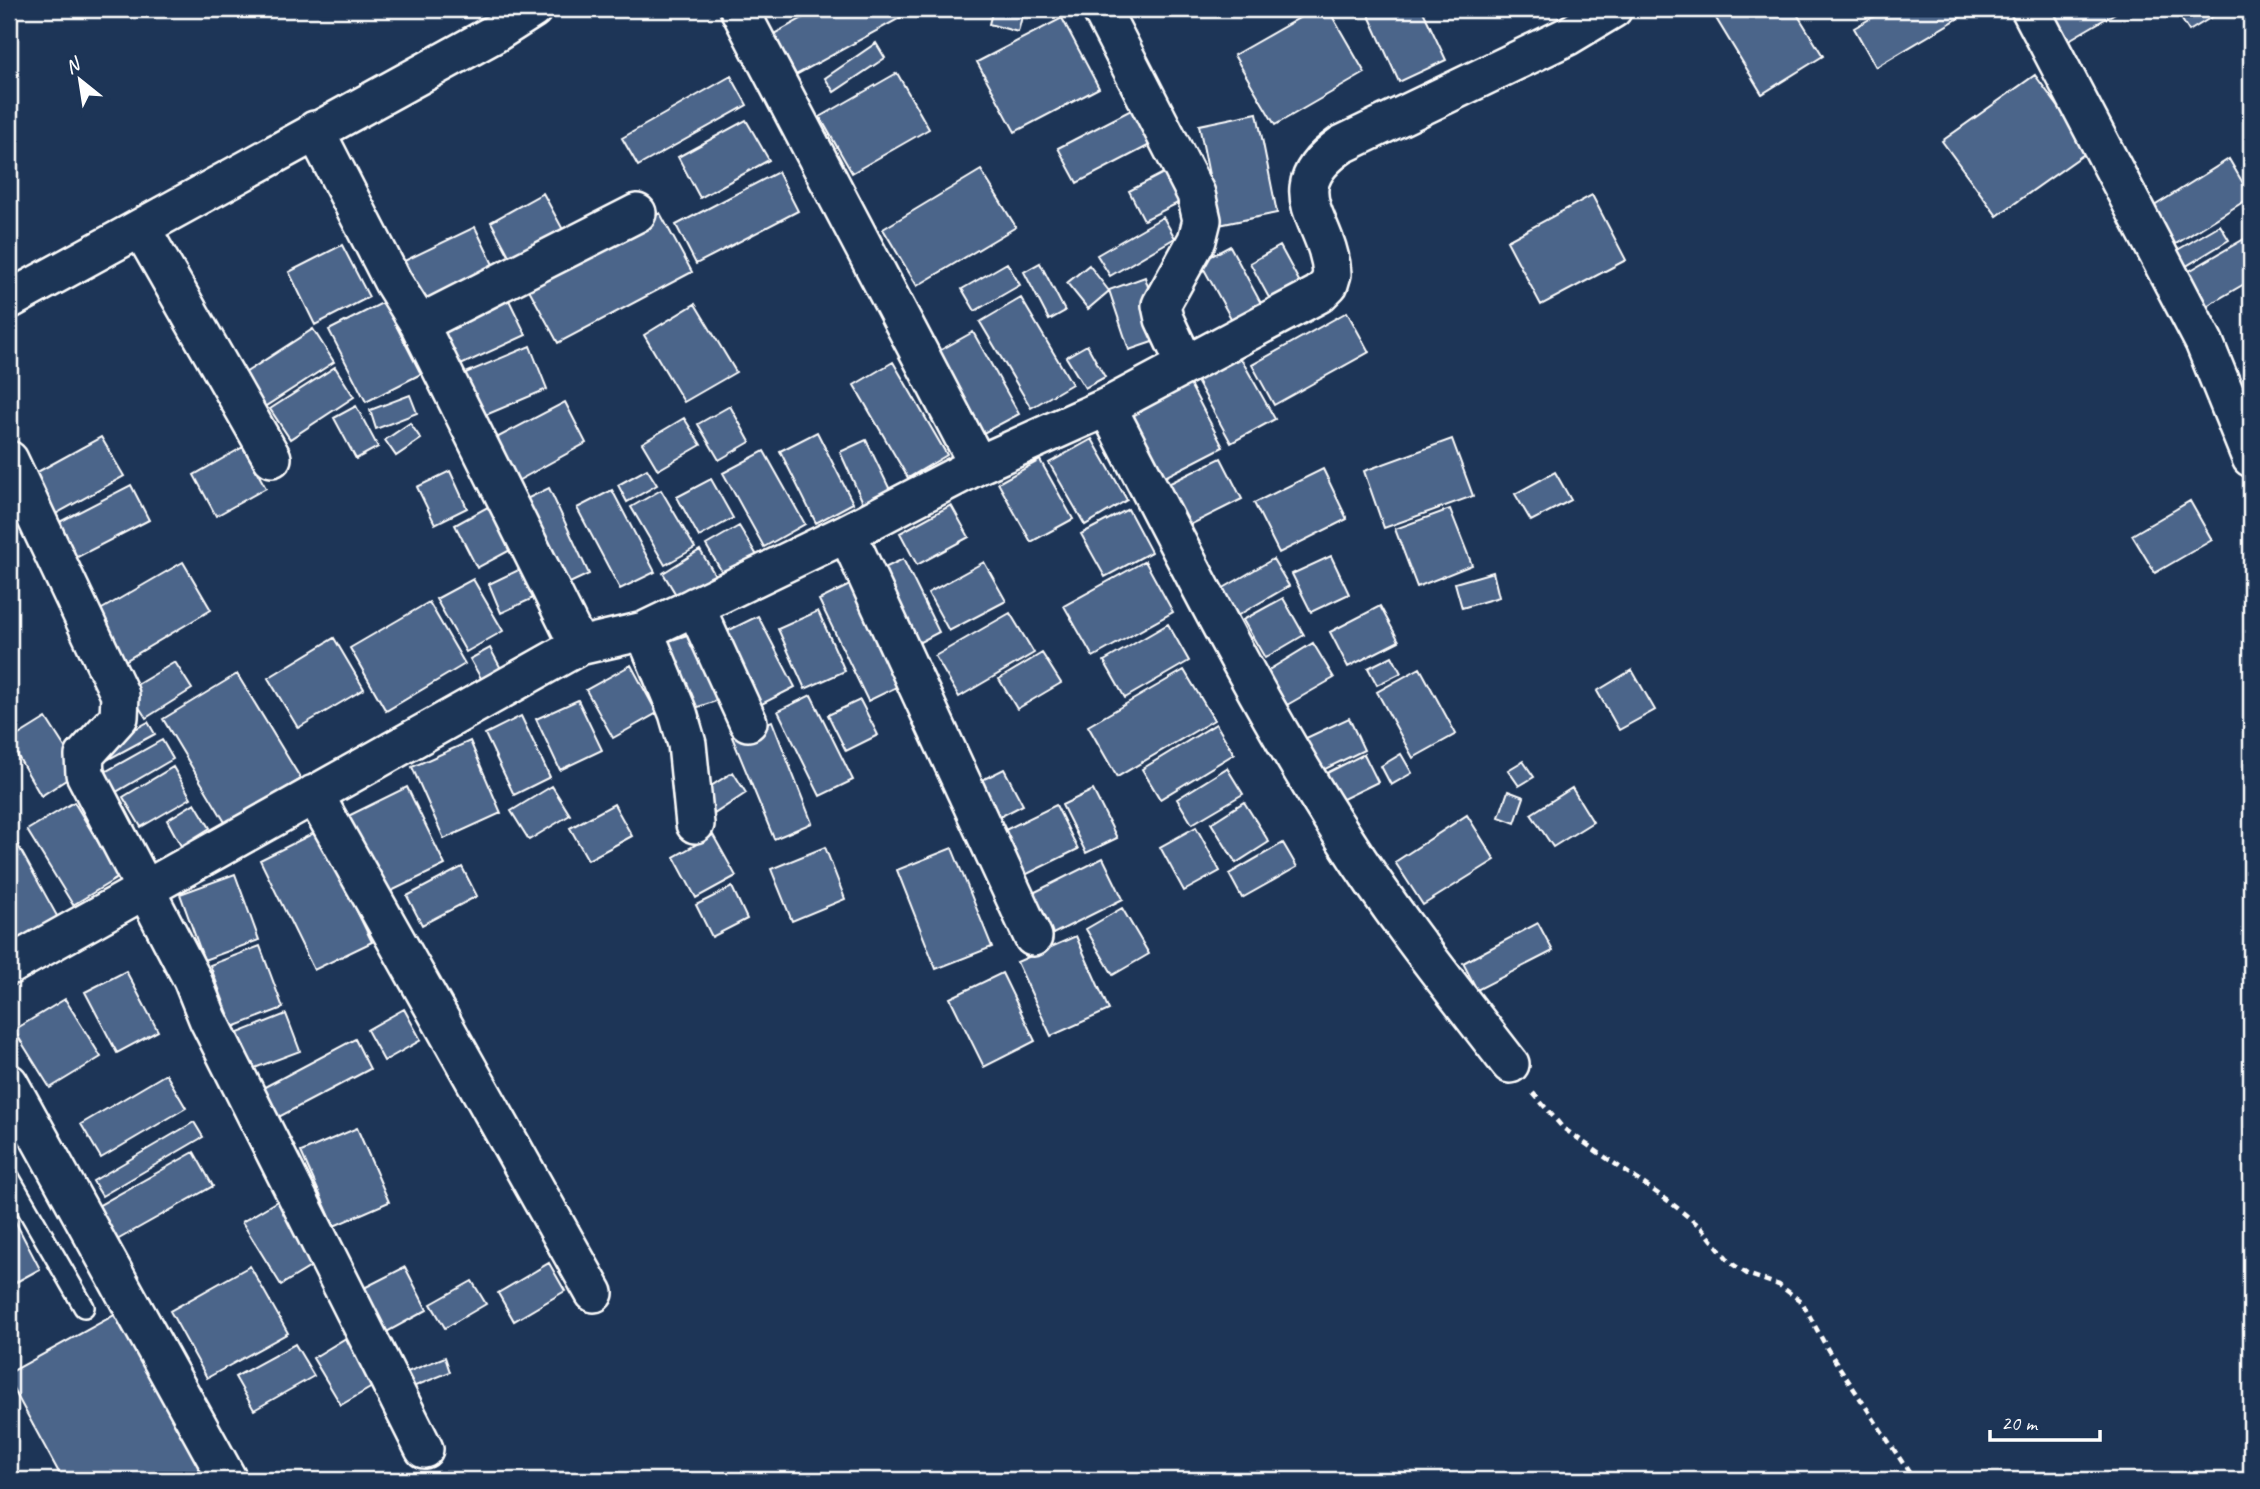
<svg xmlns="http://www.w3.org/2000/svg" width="2260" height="1489" font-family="Caveat,sans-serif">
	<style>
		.building { fill: #4c658a; stroke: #fff; stroke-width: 2 }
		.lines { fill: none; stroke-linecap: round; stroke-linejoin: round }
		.lane-casing { stroke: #fff; stroke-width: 24 }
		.street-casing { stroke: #fff; stroke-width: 42 }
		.path { stroke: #fff; stroke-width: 4.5; stroke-dasharray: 7 5; stroke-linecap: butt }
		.lane { stroke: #1d3557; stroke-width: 19 }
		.street { stroke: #1d3557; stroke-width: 37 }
	</style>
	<rect width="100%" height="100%" fill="#1d3557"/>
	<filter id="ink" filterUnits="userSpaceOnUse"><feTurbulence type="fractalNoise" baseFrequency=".0143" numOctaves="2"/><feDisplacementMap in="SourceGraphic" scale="14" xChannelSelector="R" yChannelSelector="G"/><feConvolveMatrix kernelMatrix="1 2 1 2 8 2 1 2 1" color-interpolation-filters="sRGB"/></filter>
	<g filter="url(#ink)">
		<!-- building -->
		<path class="building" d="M819 9H909L911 12 796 75 774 34Z
			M993 9H1024L1018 32 989 24Z
			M1315 9H1328L1365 73 1275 125 1234 55Z
			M1366 9H1422L1446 60 1399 82Z
			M1724 9H1794L1823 56 1762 94 1714 15Z
			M1887 9H1974L1876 67 1854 28Z
			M2051 9H2122L2069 40Z
			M2175 9H2225L2189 31Z
			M1062 18 1099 88 1015 132 977 62Z
			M876 43 885 58 834 92 825 78Z
			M897 73 929 129 852 173 820 117Z
			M2035 75 2090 150 1997 216 1942 141Z
			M731 76 747 105 638 166 622 138Z
			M1131 110 1150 145 1077 183 1058 148Z
			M1257 113 1277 213 1219 225 1199 125Z
			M746 120 769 160 700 198 678 157Z
			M2229 159 2251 197 2174 245 2151 208Z
			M981 170 1016 227 917 286 883 229Z
			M1169 170 1184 200 1144 220 1129 191Z
			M778 172 798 211 696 264 676 225Z
			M543 193 567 237 514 265 491 222Z
			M1592 195 1626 260 1541 305 1507 241Z
			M660 213 692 272 558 343 526 284Z
			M1163 217 1175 238 1110 276 1097 255Z
			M2220 225 2229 240 2183 268 2174 252Z
			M475 227 499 277 421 315 396 265Z
			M2251 235V280L2203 308 2184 274Z
			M342 245 369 297 315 325 289 272Z
			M1230 246 1263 307 1233 322 1200 262Z
			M1280 246 1304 290 1274 307 1250 263Z
			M1007 263 1020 285 975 311 962 289Z
			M1040 263 1065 311 1049 320 1024 272Z
			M1089 265 1109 291 1088 309 1067 283Z
			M1145 277 1164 338 1129 350 1109 290Z
			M507 296 526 335 450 370 432 330Z
			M1021 298 1072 384 1031 408 980 322Z
			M384 302 421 374 366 402 329 330Z
			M695 304 736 372 684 402 644 335Z
			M1347 312 1369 352 1274 405 1252 365Z
			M313 329 334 362 255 413 234 380Z
			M973 332 1019 414 976 437 932 355Z
			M1087 345 1105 377 1085 388 1066 357Z
			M530 346 547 389 474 420 456 377Z
			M1236 350 1275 419 1231 443 1193 374Z
			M893 362 947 455 908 478 854 385Z
			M335 367 354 397 290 439 270 409Z
			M1183 371 1223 447 1163 478 1123 403Z
			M410 395 417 413 376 429 370 410Z
			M565 402 586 443 512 484 489 442Z
			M356 406 378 447 356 459 334 418Z
			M730 406 750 442 719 460 698 424Z
			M684 418 701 445 658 470 642 443Z
			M410 423 421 439 396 456 385 440Z
			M817 432 853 503 816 523 780 451Z
			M101 437 124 476 43 521 21 481Z
			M1092 439 1127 500 1085 525 1049 463Z
			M1452 439 1473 496 1384 528 1364 471Z
			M866 440 892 494 865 507 840 452Z
			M243 447 266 488 216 516 194 475Z
			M764 451 805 524 764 547 723 473Z
			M1221 458 1242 499 1184 528 1164 486Z
			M1040 460 1073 519 1031 542 998 483Z
			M647 469 657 485 627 502 618 485Z
			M1323 469 1347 519 1279 553 1254 503Z
			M450 471 467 508 435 524 417 487Z
			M1555 472 1571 500 1531 521 1515 494Z
			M711 479 733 518 699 537 677 497Z
			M131 485 149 520 64 564 46 529Z
			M549 488 589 574 557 589 518 503Z
			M612 490 655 572 620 589 577 508Z
			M661 490 695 548 665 565 631 507Z
			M2190 501 2212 540 2155 573 2132 535Z
			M493 504 516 547 477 568 455 525Z
			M951 505 969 537 917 565 900 533Z
			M1128 509 1151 552 1105 577 1081 534Z
			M1450 509 1472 565 1417 587 1395 529Z
			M739 526 761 562 728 582 706 545Z
			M700 550 721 585 684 608 663 573Z
			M1331 556 1349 594 1311 612 1292 574Z
			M903 559 939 632 907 649 870 575Z
			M1273 559 1289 586 1235 617 1220 590Z
			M1145 561 1173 612 1093 657 1064 606Z
			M183 562 211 610 123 662 95 613Z
			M984 562 1006 601 949 631 928 593Z
			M529 565 542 594 501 613 489 584Z
			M1493 572 1499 597 1462 608 1455 583Z
			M473 579 503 631 466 652 436 599Z
			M860 580 909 681 868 701 819 600Z
			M1283 598 1304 635 1265 658 1243 620Z
			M429 602 465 664 386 711 350 648Z
			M1380 606 1399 641 1348 667 1330 632Z
			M818 611 845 671 805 689 778 629Z
			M1010 613 1034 653 959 697 935 656Z
			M758 616 795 687 752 709 715 637Z
			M1168 624 1189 661 1125 698 1104 661Z
			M696 632 719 700 686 711 663 643Z
			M334 638 364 689 298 728 268 678Z
			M1313 643 1334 678 1287 705 1267 671Z
			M490 648 506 678 487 689 470 659Z
			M1042 653 1061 683 1017 709 999 679Z
			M1392 656 1401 673 1377 685 1368 668Z
			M175 662 192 689 146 718 128 690Z
			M631 665 657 713 613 738 586 690Z
			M1420 668 1456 734 1413 758 1377 692Z
			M1184 670 1214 720 1117 777 1088 726Z
			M1632 670 1655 710 1619 730 1597 691Z
			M237 674 301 779 226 824 163 719Z
			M811 695 853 780 820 796 778 711Z
			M578 700 602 750 560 770 536 719Z
			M860 700 878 735 846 751 828 715Z
			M521 716 550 777 514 795 485 734Z
			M46 718 80 771 41 796 9 741Z
			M1349 718 1364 750 1319 772 1304 739Z
			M772 721 812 823 774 839 732 737Z
			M148 722 155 734 98 765 92 753Z
			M1216 724 1234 754 1160 799 1142 769Z
			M162 740 173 759 116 792 105 772Z
			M470 741 501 813 444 839 412 767Z
			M1364 754 1378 782 1335 803 1321 776Z
			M1401 754 1412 773 1391 785 1381 766Z
			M1523 761 1534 777 1519 786 1508 770Z
			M173 767 191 798 141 827 123 797Z
			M1227 768 1243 794 1192 824 1177 799Z
			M1004 769 1023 805 988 823 970 786Z
			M733 772 746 793 711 816 697 795Z
			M552 786 570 815 529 840 511 811Z
			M407 787 445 865 375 899 336 822Z
			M1572 788 1593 822 1553 847 1531 814Z
			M1093 790 1117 838 1086 853 1062 805Z
			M1508 791 1524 797 1515 823 1499 817Z
			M74 802 119 877 73 905 27 830Z
			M1244 802 1269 842 1236 863 1211 823Z
			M195 803 210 828 181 846 167 820Z
			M614 804 632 836 588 860 570 828Z
			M1056 805 1078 849 1015 880 993 836Z
			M1467 815 1495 860 1423 905 1395 862Z
			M1196 827 1220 871 1184 891 1160 847Z
			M9 829 62 925 16 951 9 937Z
			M318 831 372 942 314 970 260 860Z
			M713 835 736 876 696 898 674 857Z
			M1283 843 1297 867 1242 898 1229 874Z
			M825 847 845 899 792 921 771 869Z
			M952 848 992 947 936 969 897 870Z
			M1103 858 1123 899 1041 940 1021 899Z
			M462 867 477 896 422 925 407 896Z
			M235 874 259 940 204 960 180 894Z
			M732 887 747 919 712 937 696 905Z
			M1122 908 1149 954 1113 975 1086 929Z
			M1538 923 1553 951 1477 990 1463 963Z
			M1076 936 1109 1010 1051 1036 1017 962Z
			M260 946 283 1008 233 1027 210 965Z
			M126 971 158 1031 117 1053 85 992Z
			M1002 973 1035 1041 984 1067 950 998Z
			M65 999 101 1057 50 1088 14 1030Z
			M404 1009 421 1040 384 1061 367 1030Z
			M286 1014 300 1051 252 1069 238 1033Z
			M355 1039 370 1069 275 1119 259 1090Z
			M166 1074 186 1108 101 1158 81 1124Z
			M194 1122 203 1137 102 1196 93 1181Z
			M357 1128 389 1202 334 1226 301 1152Z
			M194 1152 213 1186 117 1240 98 1206Z
			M284 1197 322 1260 281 1285 242 1222Z
			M15 1221 40 1269 9 1286V1224Z
			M549 1263 565 1291 514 1321 498 1293Z
			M250 1266 288 1333 207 1378 170 1311Z
			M405 1267 427 1310 385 1333 362 1289Z
			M472 1281 486 1304 445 1328 431 1304Z
			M125 1309 214 1480H63L9 1381V1373Z
			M351 1335 379 1383 341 1405 313 1358Z
			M295 1344 314 1376 254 1410 235 1377Z
			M445 1357 450 1372 408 1389 402 1374Z"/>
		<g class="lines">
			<defs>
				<path id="lane" d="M9 1177 84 1307"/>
				<path id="street" d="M739 9 978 465
					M1101 9 1196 194 1202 220 1197 240 1161 305 1164 319 1185 364
					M2030 9 2204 342 2251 458
					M315 130 393 282 419 324 579 646
					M141 228 272 458
					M9 300 494 34 533 9
					M419 324 637 213
					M1107 407C1183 552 1255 700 1344 838 1394 917 1453 990 1510 1064
					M9 460 120 695 119 717 84 756 85 774 192 979 208 1019 424 1449
					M847 533 1033 937
					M695 606 748 722
					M644 631 678 713 687 744 695 824
					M314 794 594 1293
					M9 966 579 646 644 631 847 533 978 465 1107 407 1319 294 1329 284 1332 274C1329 219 1276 191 1341 145L1568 36 1613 9
					M9 1083 228 1480"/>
			</defs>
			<!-- lane casing -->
			<use href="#lane" class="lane-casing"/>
			<!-- street casing -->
			<use href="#street" class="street-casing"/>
			<!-- path -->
			<path class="path" d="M1533 1093 1563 1128 1670 1202 1702 1228 1731 1263 1747 1274 1779 1285 1802 1302 1828 1350 1914 1480"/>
			<!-- lane -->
			<use href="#lane" class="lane"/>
			<!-- street -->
			<use href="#street" class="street"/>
		</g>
	</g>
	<!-- margin -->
	<rect width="2260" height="1489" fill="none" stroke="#1d3557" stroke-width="35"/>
	<rect x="18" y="18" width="2225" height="1454" fill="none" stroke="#fff" stroke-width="2.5" filter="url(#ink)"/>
	<!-- north arrow -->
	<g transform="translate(80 80) rotate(330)" stroke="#1d3557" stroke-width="5" paint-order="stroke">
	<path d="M0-5L12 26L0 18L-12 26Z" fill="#ffffff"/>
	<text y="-10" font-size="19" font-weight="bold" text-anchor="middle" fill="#ffffff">N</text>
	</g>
	<!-- scale -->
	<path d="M1990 1430v10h110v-10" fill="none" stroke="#ffffff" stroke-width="3.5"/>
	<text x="2001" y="1430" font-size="21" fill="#ffffff" stroke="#1d3557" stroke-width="5" paint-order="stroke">20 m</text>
</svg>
